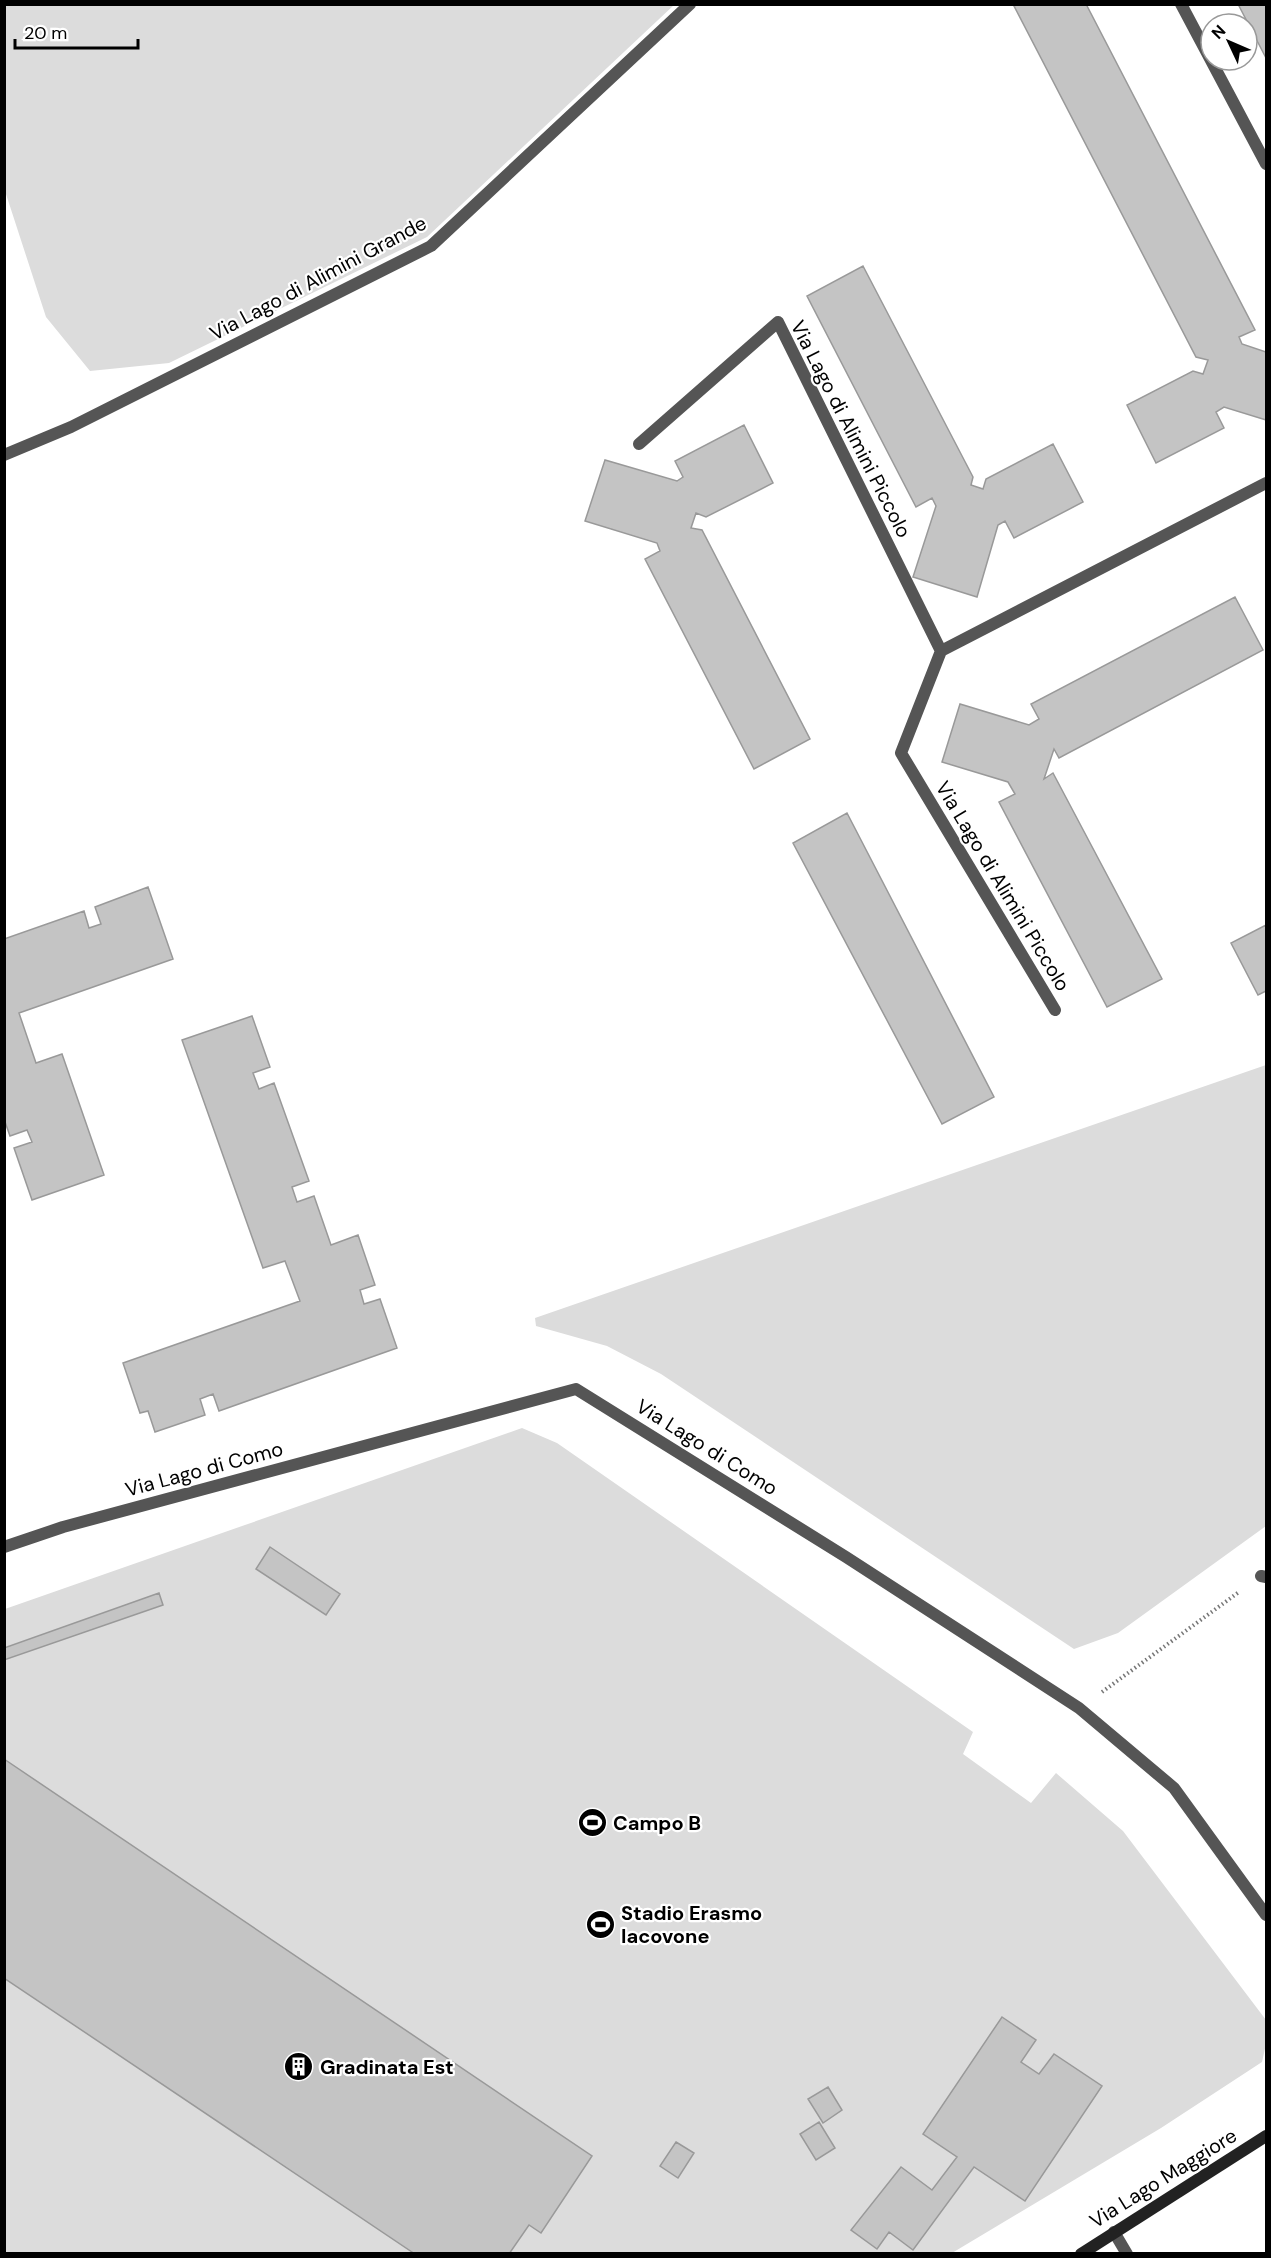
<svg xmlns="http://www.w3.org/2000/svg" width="1271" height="2258" font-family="'DM Sans',sans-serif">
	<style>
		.green { fill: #dcdcdc }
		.building { fill: #c4c4c4; stroke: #999; stroke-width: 1.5 }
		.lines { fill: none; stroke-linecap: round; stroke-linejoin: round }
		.path { stroke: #777; stroke-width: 4; stroke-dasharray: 1.5 3; stroke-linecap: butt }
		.lane { stroke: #555; stroke-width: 12 }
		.street { stroke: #555; stroke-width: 12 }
		.secondary { stroke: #222; stroke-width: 12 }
		.labels { text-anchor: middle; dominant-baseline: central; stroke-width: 4.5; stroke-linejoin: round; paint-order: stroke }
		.street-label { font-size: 20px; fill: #000; stroke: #fff }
		.poi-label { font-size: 20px; font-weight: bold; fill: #000; stroke: #fff; text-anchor: start }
	</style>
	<rect width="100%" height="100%" fill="#fff"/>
	<!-- green -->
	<path class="green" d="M4 5 5 4 674 5 427 237 169 363 90 371 46 317 5 191Z
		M1266 1065V1526L1118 1633 1074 1649 661 1374 607 1346 536 1326 535 1318Z
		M522 1428 557 1443 973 1732 963 1754 1031 1803 1056 1773 1123 1831 1266 2020V2044L1262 2062 1161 2128 952 2253 5 2254V1609Z"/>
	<!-- building -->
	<path class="building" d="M1018 4H1086L1255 330 1239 337 1242 344 1266 352V420L1224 407 1216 412 1224 428 1156 463 1127 405 1193 371 1203 374 1208 360 1196 357 1014 6Z
		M1238 4H1266V58Z
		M863 266 973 477 971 485 983 489 986 479 1053 444 1083 502 1014 538 1005 521 998 525 977 597 913 577 936 506 932 498 916 507 807 296Z
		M744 425 773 483 706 517 696 513 691 528 702 530 810 739 754 769 645 559 660 551 657 543 585 521 605 460 677 481 683 477 675 461Z
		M1235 597 1263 650 1059 758 1054 749 1044 779 1053 773 1162 979 1107 1007 999 802 1015 794 1008 782 942 762 960 704 1029 725 1039 719 1031 704Z
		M847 813 994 1097 942 1124 793 843Z
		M148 887 173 959 19 1013 36 1063 62 1054 104 1175 32 1200 14 1148 32 1142 27 1130 10 1136 4 1119V939L84 911 89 928 101 924 95 907Z
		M1266 925V991L1258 995 1231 943Z
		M252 1016 270 1067 253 1073 259 1089 274 1083 309 1181 292 1187 297 1202 314 1196 331 1245 358 1235 375 1285 360 1290 364 1304 380 1299 397 1348 219 1411 213 1394 200 1399 205 1415 155 1432 148 1411 140 1413 123 1363 300 1301 285 1261 263 1268 182 1040Z
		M270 1547 340 1594 326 1615 256 1569Z
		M159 1593 163 1605 4 1660V1648Z
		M4 1759 592 2156 541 2233 529 2225 509 2254H415L4 1978Z
		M1002 2017 1036 2040 1021 2062 1039 2074 1054 2054 1102 2086 1025 2201 974 2167 913 2250 889 2232 877 2249 851 2230 901 2167 932 2190 957 2157 923 2134Z
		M828 2087 842 2110 823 2123 808 2099Z
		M819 2122 835 2148 816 2160 800 2134Z
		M676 2142 694 2153 678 2178 660 2166Z"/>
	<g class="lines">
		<!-- path -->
		<path class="path" d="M1102 1692 1239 1592"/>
		<!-- lane -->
		<path class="lane" d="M1261 1576 1266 1577"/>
		<!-- street -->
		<path class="street" d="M1181 4 1266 164
			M639 444 778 322 941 651 901 753 1055 1010
			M4 455 71 427 431 246 690 4
			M941 651 1266 483
			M4 1547 63 1527 576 1389 846 1557 1079 1708 1174 1788 1266 1915
			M1114 2232 1127 2254"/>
		<!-- secondary -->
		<path class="secondary" d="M1081 2254 1266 2136"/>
	</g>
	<!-- icons -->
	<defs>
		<symbol id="stadium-disc" viewBox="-11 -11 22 22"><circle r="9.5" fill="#000" stroke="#fff"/><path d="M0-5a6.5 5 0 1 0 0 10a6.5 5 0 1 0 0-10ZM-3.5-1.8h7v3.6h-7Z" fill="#fff"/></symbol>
		<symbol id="building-disc" viewBox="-11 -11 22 22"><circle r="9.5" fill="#000" stroke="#fff"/><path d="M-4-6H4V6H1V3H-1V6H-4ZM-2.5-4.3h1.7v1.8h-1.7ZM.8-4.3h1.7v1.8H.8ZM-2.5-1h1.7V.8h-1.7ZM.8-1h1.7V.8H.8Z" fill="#fff"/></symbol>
	</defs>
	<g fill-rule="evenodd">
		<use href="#stadium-disc" x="576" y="1806" width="33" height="33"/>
		<use href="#stadium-disc" x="584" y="1908" width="33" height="33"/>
		<use href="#building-disc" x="282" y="2050" width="33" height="33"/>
	</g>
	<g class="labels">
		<!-- street labels -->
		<g class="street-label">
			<text transform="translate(318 278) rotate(-28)">Via Lago di Alimini Grande</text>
			<text transform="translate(851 429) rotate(63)">Via Lago di Alimini Piccolo</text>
			<text transform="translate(1003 886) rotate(59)">Via Lago di Alimini Piccolo</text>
			<text transform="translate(707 1447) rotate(32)">Via Lago di Como</text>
			<text transform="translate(204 1469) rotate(-15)">Via Lago di Como</text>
			<text transform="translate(1163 2178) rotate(-32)">Via Lago Maggiore</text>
		</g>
		<!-- poi labels -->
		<g class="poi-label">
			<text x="613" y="1823">Campo B</text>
			<text x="621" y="1913">Stadio Erasmo<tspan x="621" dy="23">Iacovone</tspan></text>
			<text x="320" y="2067">Gradinata Est</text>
		</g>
	</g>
	<!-- border -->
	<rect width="1271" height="2258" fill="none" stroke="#000000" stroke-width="12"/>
	<!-- north arrow -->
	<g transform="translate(1229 42) rotate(314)"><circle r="28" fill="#ffffff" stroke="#999999" stroke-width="1.5"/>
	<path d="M0-4.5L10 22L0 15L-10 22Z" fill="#000000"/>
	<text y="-9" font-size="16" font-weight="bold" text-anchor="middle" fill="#000000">N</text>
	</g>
	<!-- scale -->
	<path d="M15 39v9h123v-9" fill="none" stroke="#000000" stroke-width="3"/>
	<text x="24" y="39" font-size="18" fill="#000000" stroke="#ffffff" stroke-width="4.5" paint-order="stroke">20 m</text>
</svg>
